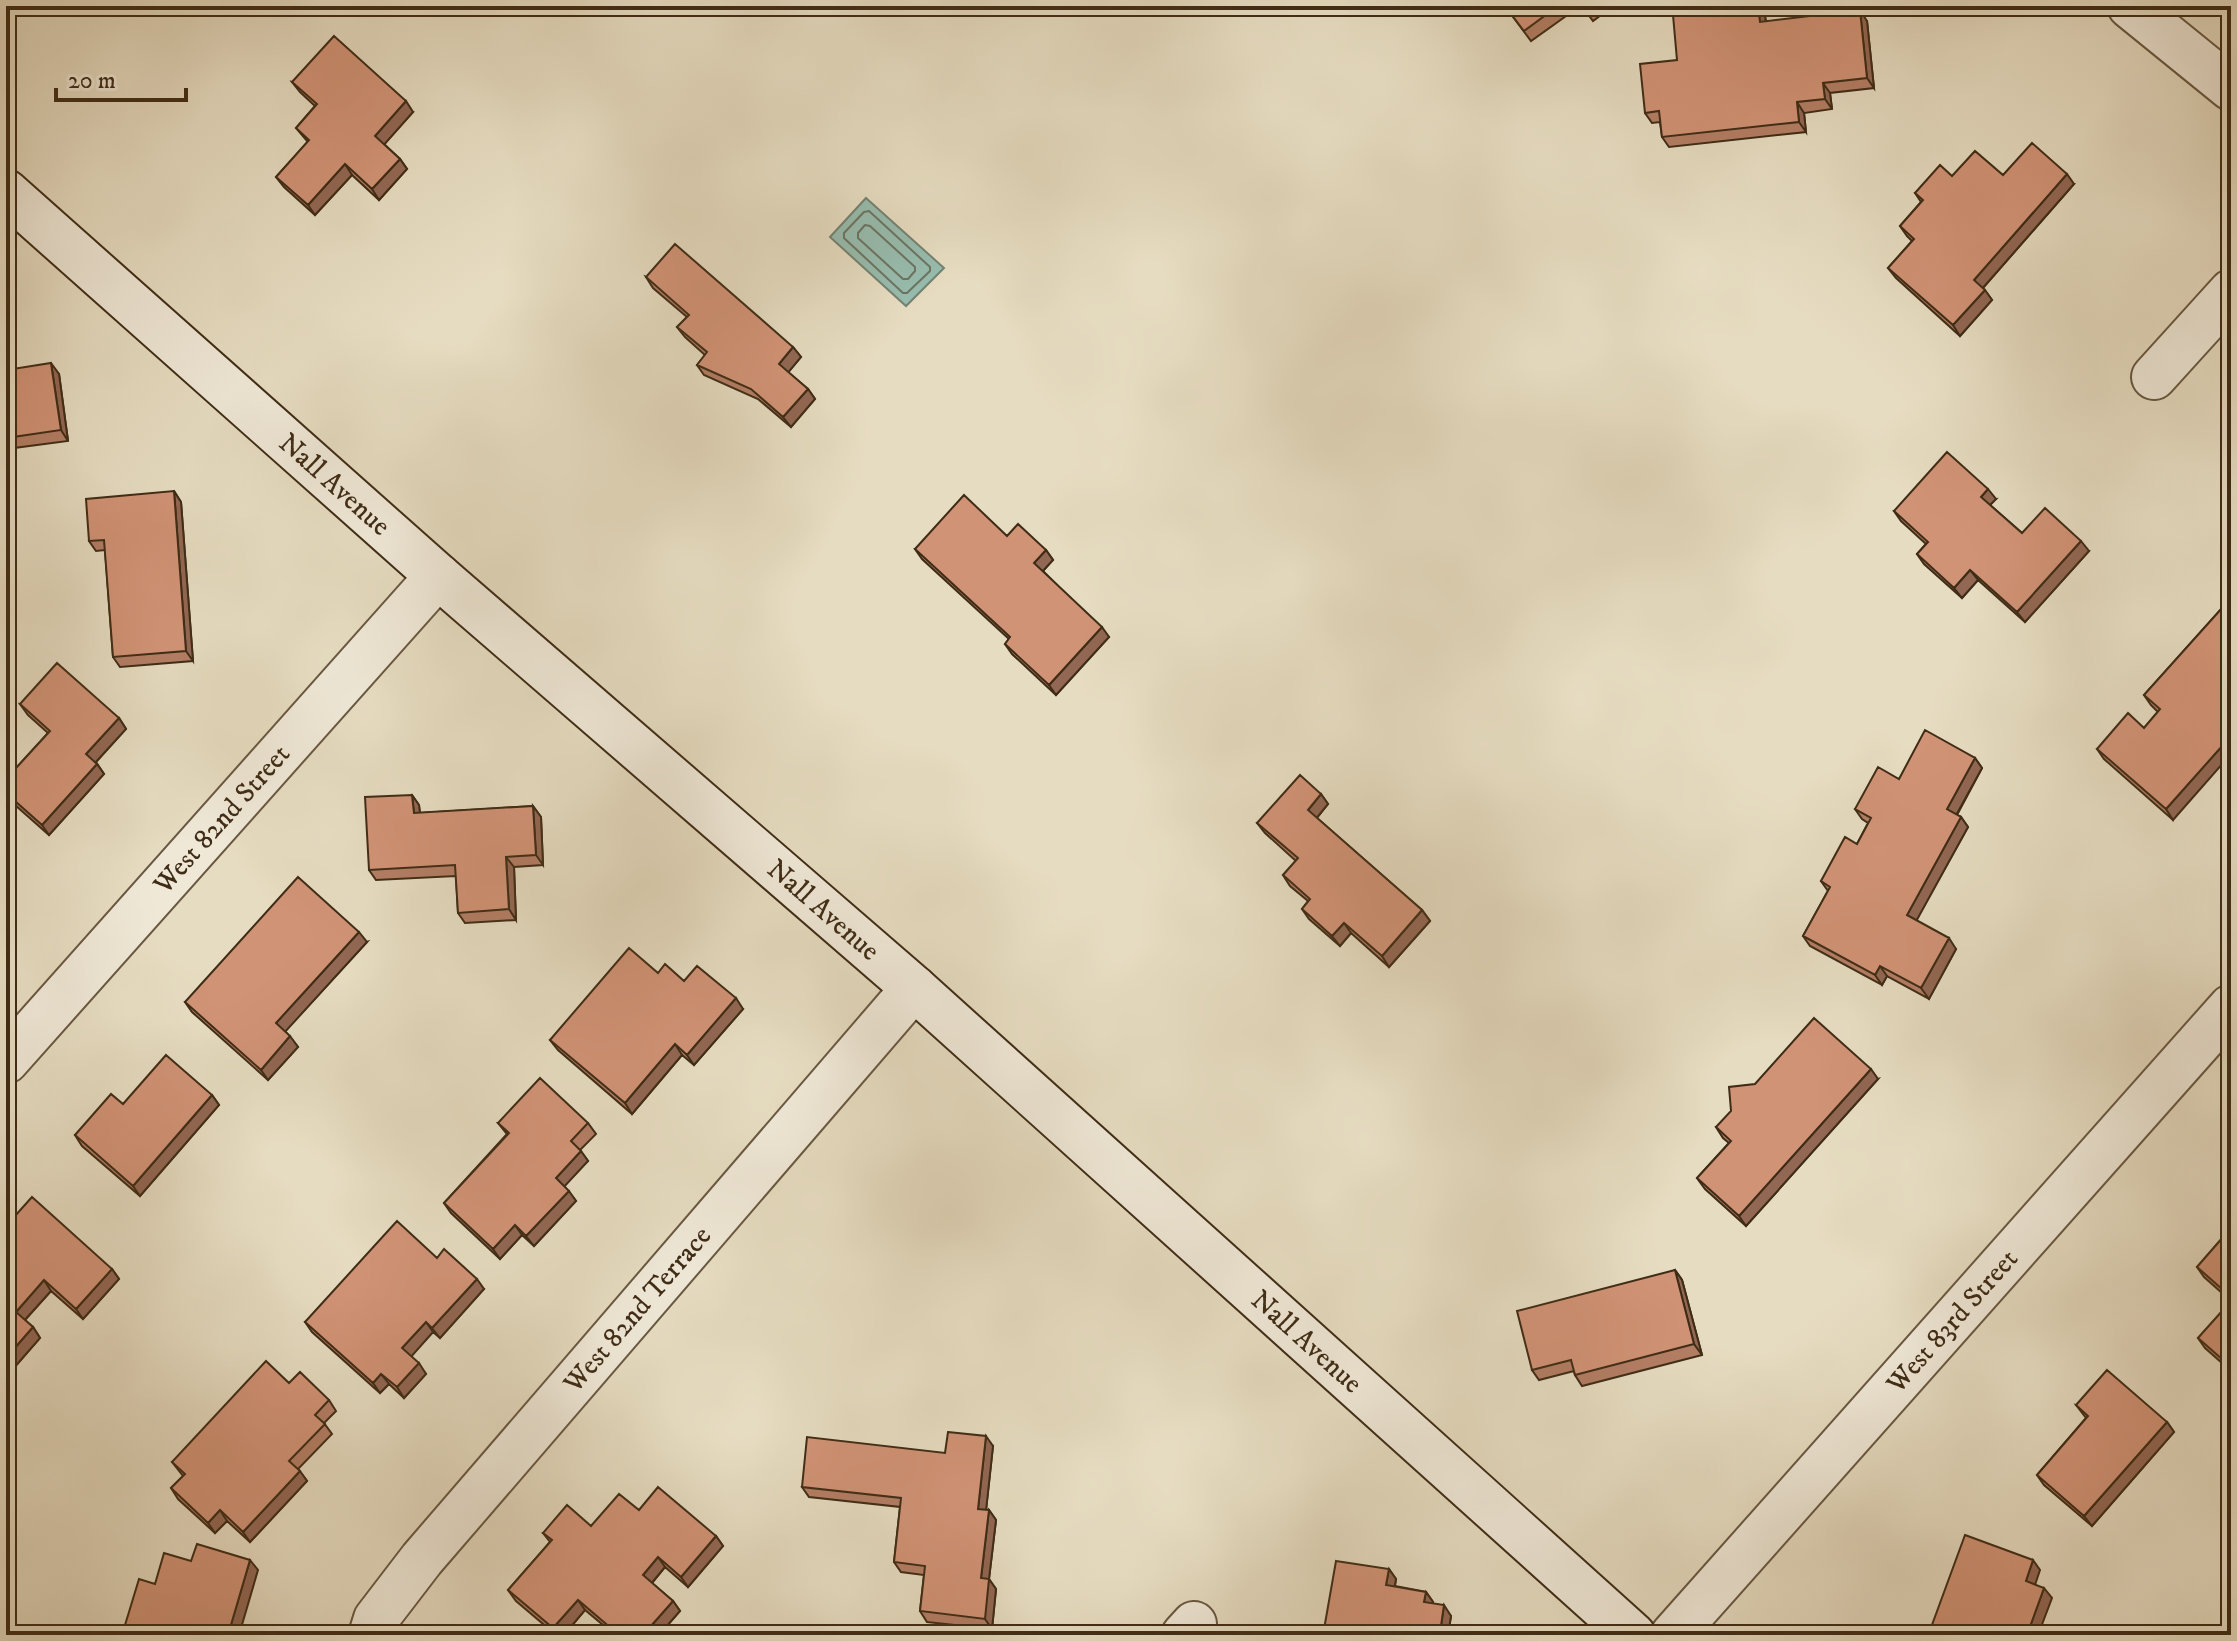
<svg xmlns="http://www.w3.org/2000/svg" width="2237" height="1641" font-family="'IM FELL DW Pica',serif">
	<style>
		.water { fill: #97bcae; stroke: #748271; stroke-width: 2 }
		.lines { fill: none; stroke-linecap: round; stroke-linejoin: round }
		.shore { stroke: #6b7462; stroke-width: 2 }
		.minor-casing { stroke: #695841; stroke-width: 48 }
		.tertiary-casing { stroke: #695841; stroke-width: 48 }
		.secondary-casing { stroke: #3f2c16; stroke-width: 48 }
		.minor { stroke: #efe8d7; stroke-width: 44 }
		.tertiary { stroke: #efe8d7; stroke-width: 44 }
		.secondary { stroke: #efe8d7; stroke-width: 44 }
		.wall { fill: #b47e65; stroke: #3f2c16; stroke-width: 2 }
		.shaded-wall { fill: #926753; stroke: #3f2c16; stroke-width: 2 }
		.building { fill: #d19376; stroke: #3f2c16; stroke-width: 2 }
		.labels { text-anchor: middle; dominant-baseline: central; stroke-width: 6; stroke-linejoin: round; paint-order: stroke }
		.street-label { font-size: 28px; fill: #3f2c16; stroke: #efe8d7 }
	</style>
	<rect width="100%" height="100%" fill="#e6dcc1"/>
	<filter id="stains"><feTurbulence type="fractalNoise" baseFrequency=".0025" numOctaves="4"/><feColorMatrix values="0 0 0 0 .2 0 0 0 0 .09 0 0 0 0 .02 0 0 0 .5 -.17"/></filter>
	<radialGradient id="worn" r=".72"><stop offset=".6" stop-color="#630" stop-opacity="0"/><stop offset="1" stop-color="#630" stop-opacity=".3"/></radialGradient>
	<!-- water -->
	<path class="water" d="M866 198 944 268 906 306 830 237Z"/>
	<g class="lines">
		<!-- shore -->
		<path class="shore" d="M869 211 930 267V271L907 293H903L844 238V233L864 212Z
			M865 225 870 226 915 267V271L908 279H903L858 238V233Z"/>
		<defs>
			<g id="minor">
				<path d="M2130 6 2231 88"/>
				<path d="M2154 377 2231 292"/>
				<path id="s1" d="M6 1061 438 576"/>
				<path id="s2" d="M371 1635 376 1619 422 1559 914 988"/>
				<path d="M1184 1635 1194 1624"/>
			</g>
			<g id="tertiary">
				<path id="s3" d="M1673 1635 2231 1007"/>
			</g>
			<g id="secondary">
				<path id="s4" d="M6 192 438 576 914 988 1633 1635"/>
			</g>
		</defs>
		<!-- minor casing -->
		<use href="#minor" class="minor-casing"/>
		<!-- tertiary casing -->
		<use href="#tertiary" class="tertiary-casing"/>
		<!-- secondary casing -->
		<use href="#secondary" class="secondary-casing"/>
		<!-- minor -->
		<use href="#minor" class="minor"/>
		<!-- tertiary -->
		<use href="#tertiary" class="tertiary"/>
		<!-- secondary -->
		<use href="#secondary" class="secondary"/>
	</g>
	<!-- wall -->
	<path class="wall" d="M1505 6H1580L1531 41Z
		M1582 6H1613L1593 21Z
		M1765 16 1766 21H1867L1874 88 1830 93 1832 109 1804 113 1806 132 1669 147 1662 137 1660 122 1652 123 1645 113 1677 60Z
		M292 82 413 112 384 144 400 159 407 169 379 200 352 175 315 215 284 187 276 177 308 142 296 128 315 106 300 92Z
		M2003 175 2074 184 1983 288 1992 300 1960 336 1896 278 1888 268 1912 241 1907 236 1900 226 1921 202 1915 193 1952 176Z
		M646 277 793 347 801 357 788 372 808 389 815 399 791 427 758 399 704 375 697 365 705 355 685 337 677 327 687 317 653 288Z
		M6 370 59 374 68 441 6 449Z
		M174 491 181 502 193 661 120 667 113 657 105 550 96 551 89 541Z
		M1996 499 1990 505 2022 533 2089 551 2025 622 1978 580 1962 598 1924 564 1917 554 1926 544 1901 521 1894 511Z
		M1007 536 1046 550 1053 560 1043 571 1109 637 1056 695 1012 654 1005 644 1009 639 922 559 915 549Z
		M2231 598 2173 820 2104 759 2097 749 2144 728 2158 712 2151 705 2144 695Z
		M20 704 119 718 126 729 96 762 104 774 49 835 6 797V779L48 733 28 715Z
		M1975 758 1982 768 1957 815 1961 817 1968 827 1916 920 1956 949 1929 999 1887 976 1882 985 1810 946 1803 936 1828 891 1821 881 1857 844 1868 823 1862 819 1855 809 1899 779Z
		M1321 794 1328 804 1317 818 1422 910 1430 921 1389 967 1351 933 1340 946 1309 919 1302 909 1308 901 1290 886 1283 875 1296 861 1265 833 1257 823Z
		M412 795 419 805 420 813 533 806 541 817 543 865 514 867 516 920 465 923 458 913 456 876 376 880 369 870Z
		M367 942 285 1031 298 1047 268 1080 192 1012 185 1002Z
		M658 973 684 981 743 1009 694 1065 682 1055 632 1114 558 1050 550 1040Z
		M1878 1079 1746 1226 1705 1189 1697 1178 1729 1143 1723 1138 1716 1127Z
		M212 1095 219 1105 140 1196 82 1146 75 1135 123 1104Z
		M498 1123H588L596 1134 580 1150 588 1161 564 1186 576 1201 534 1246 522 1235 500 1259 451 1213 444 1203 507 1134Z
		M6 1226 112 1269 119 1279 83 1319 51 1291 25 1320 33 1327 40 1338 6 1377Z
		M2231 1228V1301L2204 1277 2197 1267Z
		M437 1258 484 1289 440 1338 433 1332 411 1356 426 1374 404 1398 389 1384 380 1393 312 1332 305 1322Z
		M1675 1270 1682 1280 1702 1355 1582 1386 1575 1375 1574 1371 1539 1380 1532 1370Z
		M2231 1301V1371L2205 1348 2198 1338Z
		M289 1383 329 1400 336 1411 324 1423 332 1434 298 1469 307 1481 250 1542 227 1521 215 1533 178 1499 171 1488 183 1476 172 1462Z
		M2076 1405 2167 1422 2174 1432 2092 1526 2044 1485 2037 1475 2086 1418Z
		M993 1446 986 1510H989L996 1520 989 1579 996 1589 992 1629 927 1622 920 1611 924 1575 901 1572 894 1562 900 1507 809 1497 802 1487 945 1453Z
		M639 1510 716 1536 723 1546 688 1587 665 1567 652 1583 673 1601 680 1611 659 1635H615L585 1610 564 1635H556L516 1601 508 1590 550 1542 543 1533 591 1526Z
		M1389 1569 1396 1579 1395 1586 1426 1592 1433 1602 1432 1603 1451 1616 1448 1635H1323Z"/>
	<!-- shaded-wall -->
	<path class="shaded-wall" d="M1758 6 1765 16 1767 32 1760 22Z
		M1860 10 1867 21 1874 88 1867 78Z
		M1823 83 1830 93 1832 109 1825 99Z
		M406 101 413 112 382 147 375 136Z
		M1797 102 1804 113 1806 132 1799 122Z
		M400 159 407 169 379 200 372 189Z
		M345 164 352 175 315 215 308 205Z
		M2067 174 2074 184 1981 290 1974 280Z
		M1985 290 1992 300 1960 336 1953 325Z
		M793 347 801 357 787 374 779 364Z
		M51 363 59 374 68 441 61 430Z
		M808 389 815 399 791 427 783 417Z
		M1988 489 1996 499 1988 507 1981 497Z
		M174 491 181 502 193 661 186 651Z
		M2081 541 2089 551 2025 622 2017 612Z
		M1046 550 1053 560 1041 573 1034 563Z
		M1970 570 1978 580 1962 598 1954 588Z
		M1102 627 1109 637 1056 695 1049 685Z
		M119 718 126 729 94 764 86 754Z
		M2231 736V754L2173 820 2166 809Z
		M1975 758 1982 768 1954 819 1947 809Z
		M97 764 104 774 49 835 42 825Z
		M1321 794 1328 804 1315 820 1308 810Z
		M412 795 419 805 421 823 414 813Z
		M533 806 541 817 543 865 536 855Z
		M1961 817 1968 827 1914 925 1907 915Z
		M6 854 12 863 6 869Z
		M506 857 514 867 516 920 509 909Z
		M1422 910 1430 921 1389 967 1382 956Z
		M1344 923 1351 933 1340 946 1332 936Z
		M359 932 367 942 284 1033 276 1023Z
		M1949 938 1956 949 1929 999 1921 988Z
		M1880 966 1887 976 1882 985 1875 975Z
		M736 998 743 1009 694 1065 687 1055Z
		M290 1036 298 1047 268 1080 261 1070Z
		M675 1044 682 1055 632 1114 625 1103Z
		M1871 1069 1878 1079 1746 1226 1739 1216Z
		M212 1095 219 1105 140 1196 133 1186Z
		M581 1151 588 1161 563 1188 556 1178Z
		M569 1191 576 1201 534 1246 526 1236Z
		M515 1225 522 1235 500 1259 493 1249Z
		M112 1269 119 1279 83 1319 76 1309Z
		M1675 1270 1682 1280 1702 1355 1694 1344Z
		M477 1279 484 1289 440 1338 432 1328Z
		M44 1280 51 1291 23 1322 16 1312Z
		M426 1322 433 1332 410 1358 402 1348Z
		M33 1327 40 1338 6 1377V1358Z
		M419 1363 426 1374 404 1398 397 1387Z
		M381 1374 389 1384 380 1393 373 1383Z
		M2167 1422 2174 1432 2092 1526 2084 1516Z
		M986 1436 993 1446 985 1520 978 1509Z
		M300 1471 307 1481 250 1542 243 1532Z
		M220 1510 227 1521 215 1533 208 1523Z
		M989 1510 996 1520 989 1579 996 1589 992 1629 985 1619 981 1578Z
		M716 1536 723 1546 688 1587 681 1577Z
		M658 1557 665 1567 650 1585 643 1575Z
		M250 1560 258 1570 239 1635H228Z
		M2033 1560 2040 1570 2033 1591 2026 1581Z
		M1389 1569 1396 1579 1393 1595 1386 1585Z
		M2044 1588 2052 1598 2038 1635H2027Z
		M1426 1592 1433 1602 1431 1612 1424 1602Z
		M578 1600 585 1610 564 1635H558L553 1628Z
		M673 1601 680 1611 659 1635H643Z
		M1444 1605 1451 1616 1448 1635H1441L1440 1633Z"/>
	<!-- building -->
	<path class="building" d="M1505 6H1558L1524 31Z
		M1582 6H1592L1585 11Z
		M1758 6 1760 22 1860 10 1867 78 1823 83 1825 99 1797 102 1799 122 1662 137 1659 111 1645 113 1640 64 1677 60 1673 15Z
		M334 36 406 101 375 136 400 159 372 189 345 164 308 205 276 177 309 140 296 128 317 104 292 82Z
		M2032 143 2067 174 1974 280 1985 290 1953 325 1888 268 1914 239 1900 226 1923 200 1915 193 1940 165 1952 176 1975 151 2003 175Z
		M675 244 793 347 779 364 808 389 783 417 751 389 697 365 707 352 677 327 689 315 646 277Z
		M51 363 61 430 6 438V370Z
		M1947 452 1988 489 1981 497 2022 533 2045 508 2081 541 2017 612 1970 570 1954 588 1917 554 1928 542 1894 511Z
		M174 491 186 651 113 657 104 540 89 541 86 499Z
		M964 495 1007 536 1018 524 1046 550 1034 563 1102 627 1049 685 1005 644 1010 637 915 549Z
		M2231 598V736L2166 809 2097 749 2128 713 2144 728 2160 709 2144 695Z
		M57 663 119 718 86 754 97 764 42 825 6 793V779L50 731 20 704Z
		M1925 730 1975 758 1947 809 1961 817 1907 915 1949 938 1921 988 1880 966 1875 975 1803 936 1830 887 1821 881 1845 837 1857 844 1871 818 1855 809 1878 767 1899 779Z
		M1300 775 1321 794 1308 810 1422 910 1382 956 1344 923 1332 936 1302 909 1310 899 1283 875 1298 858 1257 823Z
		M412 795 414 813 533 806 536 855 506 857 509 909 458 913 455 865 369 870 365 797Z
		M298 877 359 932 276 1023 290 1036 261 1070 185 1002Z
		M629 948 658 973 665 964 684 981 697 966 736 998 687 1055 675 1044 625 1103 550 1040Z
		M1814 1018 1871 1069 1739 1216 1697 1178 1731 1141 1716 1127 1731 1111 1729 1087 1755 1084Z
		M166 1055 212 1095 133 1186 75 1135 111 1094 123 1104Z
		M540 1078 588 1123 571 1141 581 1151 556 1178 569 1191 526 1236 515 1225 493 1249 444 1203 509 1133 498 1123Z
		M32 1197 112 1269 76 1309 44 1280 16 1312 33 1327 6 1358V1226Z
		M397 1221 437 1258 444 1249 477 1279 432 1328 426 1322 402 1348 419 1363 397 1387 381 1374 373 1383 305 1322Z
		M2231 1228V1297L2197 1267Z
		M1675 1270 1694 1344 1575 1375 1571 1360 1532 1370 1517 1311Z
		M2231 1301V1367L2198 1338Z
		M266 1361 289 1383 300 1372 329 1400 315 1415 325 1424 289 1461 300 1471 243 1532 220 1510 208 1523 171 1488 185 1474 172 1462Z
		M2107 1370 2167 1422 2084 1516 2037 1475 2088 1416 2076 1405Z
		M948 1432 986 1436 978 1509 989 1510 981 1578 989 1579 985 1619 920 1611 925 1566 894 1562 901 1498 802 1487 807 1437 945 1453Z
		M658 1487 716 1536 681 1577 658 1557 643 1575 673 1601 643 1635H619L578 1600 553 1628 508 1590 552 1540 543 1533 567 1505 591 1526 619 1494 639 1510Z
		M1965 1535 2033 1560 2026 1581 2044 1588 2027 1635H1912L1914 1628 1929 1633Z
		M197 1544 250 1560 228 1635H122L139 1579 155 1584 164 1553 191 1561Z
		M1336 1561 1389 1569 1386 1585 1426 1592 1424 1602 1444 1605 1440 1633 1422 1630 1421 1635H1323Z
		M464 1630 516 1632V1635H463Z"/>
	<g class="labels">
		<!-- street labels -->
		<g class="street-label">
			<text stroke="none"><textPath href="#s4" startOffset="440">Nall Avenue</textPath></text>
			<text stroke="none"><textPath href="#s1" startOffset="324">West 82nd Street</textPath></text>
			<text stroke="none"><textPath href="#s4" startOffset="1088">Nall Avenue</textPath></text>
			<text stroke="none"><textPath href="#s2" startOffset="422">West 82nd Terrace</textPath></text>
			<text stroke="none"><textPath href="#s3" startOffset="420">West 83rd Street</textPath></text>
			<text stroke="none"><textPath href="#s4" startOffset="1736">Nall Avenue</textPath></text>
		</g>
	</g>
	<!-- margin -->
	<rect width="2237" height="1641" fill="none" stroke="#e6dcc1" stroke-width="32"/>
	<rect x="8" y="8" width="2221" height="1625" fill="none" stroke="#3f2c16" stroke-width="4"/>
	<rect x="16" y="16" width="2205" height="1609" fill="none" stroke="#3f2c16" stroke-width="2"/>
	<!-- scale -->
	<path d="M56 88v12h130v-12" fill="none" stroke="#3f2c16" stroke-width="4"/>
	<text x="68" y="88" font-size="24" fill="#3f2c16" stroke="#efe8d7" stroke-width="6" paint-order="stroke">20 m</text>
	<rect width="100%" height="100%" filter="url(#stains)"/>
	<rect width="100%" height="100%" fill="url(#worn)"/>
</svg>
